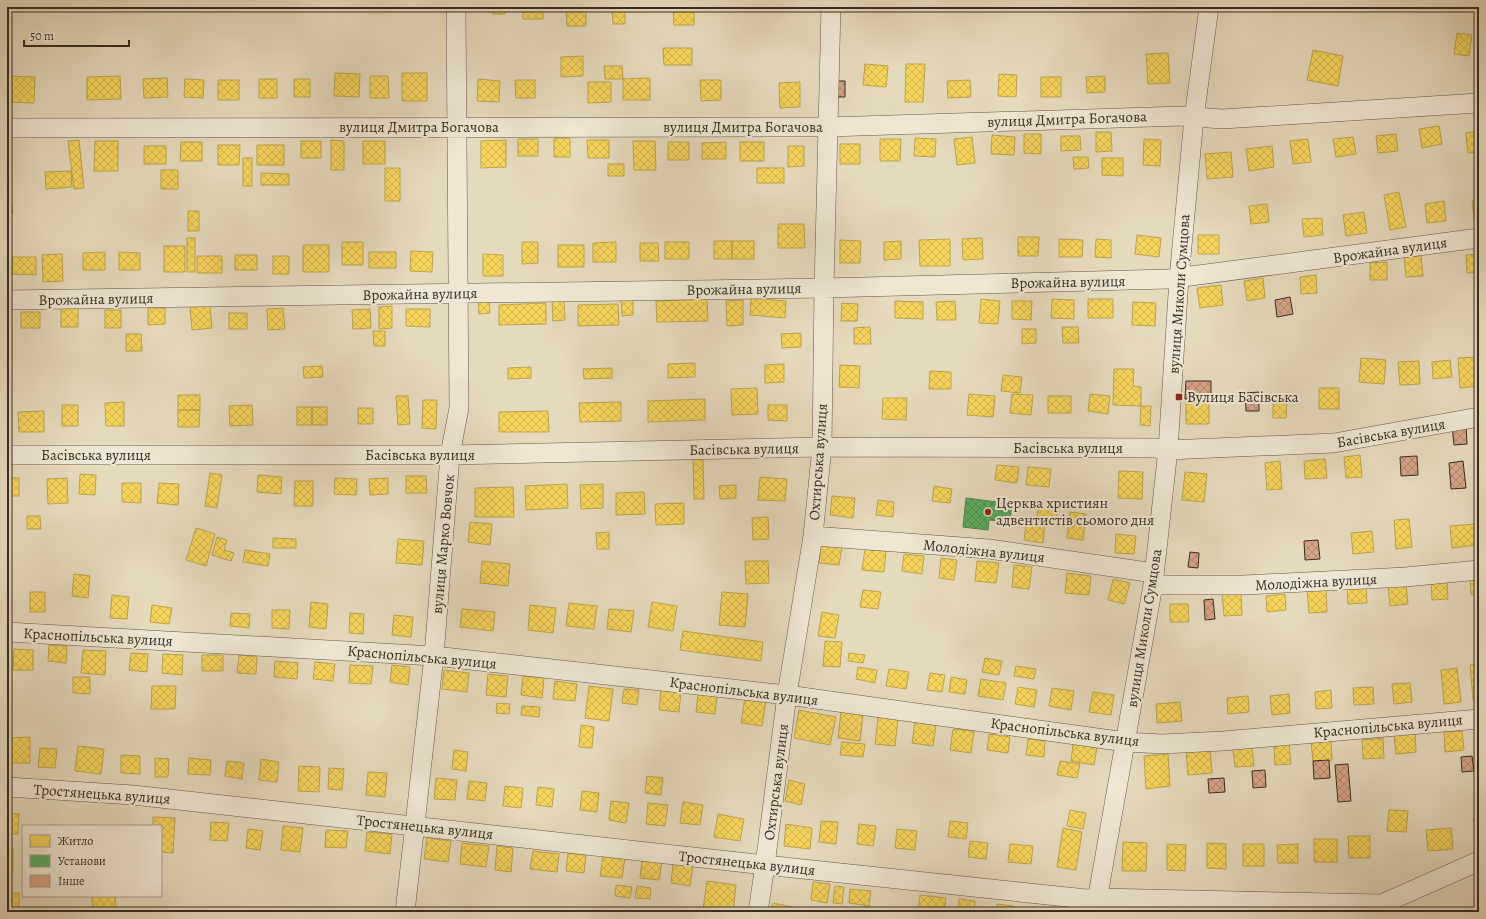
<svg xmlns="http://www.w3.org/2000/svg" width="1486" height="919" font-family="Alegreya,serif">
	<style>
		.homes { fill: url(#homes-cross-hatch); stroke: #bca34b }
		.public { fill: url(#public-cross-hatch); stroke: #4f874e }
		.building { fill: url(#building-cross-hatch); stroke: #352d23 }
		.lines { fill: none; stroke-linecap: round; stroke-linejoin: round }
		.minor-casing { stroke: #61584a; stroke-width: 20 }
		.minor { stroke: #efe7d4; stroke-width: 19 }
		.poi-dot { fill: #8f2418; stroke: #efe7d4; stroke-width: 1.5 }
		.labels { text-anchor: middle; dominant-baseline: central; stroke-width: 4; stroke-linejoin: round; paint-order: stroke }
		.street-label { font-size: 15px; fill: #352d23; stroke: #efe7d4 }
		.poi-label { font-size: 15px; fill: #352d23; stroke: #efe7d4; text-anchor: start }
	</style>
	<defs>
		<pattern id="homes-cross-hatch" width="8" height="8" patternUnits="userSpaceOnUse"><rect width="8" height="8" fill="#f6d55c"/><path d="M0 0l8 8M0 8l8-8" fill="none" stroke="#d4b750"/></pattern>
		<pattern id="public-cross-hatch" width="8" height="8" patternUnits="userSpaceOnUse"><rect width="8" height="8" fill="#5aae61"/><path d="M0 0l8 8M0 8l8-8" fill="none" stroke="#4b8e50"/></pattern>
		<pattern id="building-cross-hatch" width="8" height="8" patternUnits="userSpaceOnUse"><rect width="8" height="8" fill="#d8a587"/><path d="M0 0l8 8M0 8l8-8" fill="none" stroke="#b0876e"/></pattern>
	</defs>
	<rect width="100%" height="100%" fill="#e6dabd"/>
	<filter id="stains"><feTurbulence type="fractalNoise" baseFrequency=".005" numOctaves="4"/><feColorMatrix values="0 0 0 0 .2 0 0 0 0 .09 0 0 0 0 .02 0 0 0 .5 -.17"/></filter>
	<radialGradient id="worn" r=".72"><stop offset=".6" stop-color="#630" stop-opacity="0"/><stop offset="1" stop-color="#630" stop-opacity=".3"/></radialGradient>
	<!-- homes -->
	<path class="homes" d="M492 7H505V14H493Z
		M566 7H586V26H567Z
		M612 7H625V24H613Z
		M673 7H694V25H674Z
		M523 9H543V19H523Z
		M1457 33 1472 35 1469 56 1454 54Z
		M663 48H692V65H664Z
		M1313 50 1343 56 1338 86 1307 80Z
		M1168 53 1170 83 1148 84 1146 54Z
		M583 56V76L561 77V57Z
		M865 64 888 66 886 87 863 85Z
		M906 64H925L923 102H905Z
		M604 66H622L623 79H605Z
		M335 73 360 74 359 97 334 96Z
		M402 73H427V101H402Z
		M999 74 1017 75 1016 97 998 96Z
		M7 76 35 77 34 103 7 102Z
		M120 76 121 99 87 100V77Z
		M370 76H388L389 98H370Z
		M1105 76V92L1087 93 1086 77Z
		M1041 77H1061V97H1041Z
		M167 78 168 97 144 98 143 79Z
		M650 78V100H623V79Z
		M185 79 204 80 203 98 184 97Z
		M259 79H277V98H259Z
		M294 79H310V97H294Z
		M478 79 500 81 499 102 477 101Z
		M218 80H239V100H218Z
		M515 80H535V98H516Z
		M700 80H721V100L701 101Z
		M970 80 971 97 948 98 947 81Z
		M588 82H611V102L588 103Z
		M800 82V107L780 108 779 83Z
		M1439 126 1442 144 1422 148 1419 129Z
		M1479 131V152L1468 153 1466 133Z
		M1096 132H1111L1112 151 1096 152Z
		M1024 134H1041V154L1024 153Z
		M1396 134 1398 151 1378 153 1376 136Z
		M992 135 1015 137 1014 155 991 154Z
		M1061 136H1080L1081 150 1061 151Z
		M972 137 975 163 957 165 954 139Z
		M1353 137 1356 154 1336 157 1333 139Z
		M554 138H570V157H554Z
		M915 138 936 139 935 157 914 156Z
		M518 139H538V156H518Z
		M880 139H901L900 161H880Z
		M1144 139 1161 140 1160 166 1143 165Z
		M1308 139 1311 162 1293 164 1290 141Z
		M79 140 84 188 74 189 68 141Z
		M331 140 344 141V170H331Z
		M506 140V167L481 168V141Z
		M587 140H609V158H588Z
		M95 141H118V171H94Z
		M301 141H321V158H301Z
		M363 141H385V164H363Z
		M633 141H655L656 170H634Z
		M181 142H202V161H180Z
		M668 142H689V160H668Z
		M726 142V159H702V143Z
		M740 142H764V161H740Z
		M840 144H860V164H840Z
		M218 145H240L239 165H218Z
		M257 145H284V165H257Z
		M144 146H166V164H144Z
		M788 146H804V166L788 167Z
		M1272 146 1274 167 1249 171 1246 149Z
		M1231 152 1233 177 1207 179 1205 154Z
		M1073 157H1088L1089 168 1074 169Z
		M243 158H252V186H243Z
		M1102 158H1123V176L1102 175Z
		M608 164H624V176H608Z
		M385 168H400V201H385Z
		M757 168H784V183H757Z
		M161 170H178V189H161Z
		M71 171 72 187 46 189 45 172Z
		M261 173 289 174V185H261Z
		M1399 192 1406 227 1390 230 1384 195Z
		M11 199 13 213 7 214V200Z
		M1479 200V218L1474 219 1472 201Z
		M1444 201 1446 221 1427 223 1425 204Z
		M1267 204 1269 222 1251 224 1249 206Z
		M188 211H199V231H188Z
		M1364 212 1367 233 1346 236 1343 215Z
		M1322 218 1323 235 1304 237 1302 219Z
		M778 224H804L805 248H778Z
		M1137 235 1161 238 1159 257 1135 254Z
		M1198 235H1219V254H1198Z
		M1018 237H1039L1038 256H1018Z
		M187 238H195V272H187Z
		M982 238 983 259 963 260 962 239Z
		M950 239V266H920L919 240Z
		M1059 239 1083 240 1082 257H1059Z
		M1096 239 1111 240V258L1095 257Z
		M840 240 861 241 860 263H840Z
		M714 241H732V259H714Z
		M732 241H754V259H732Z
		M901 241V259L884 260V242Z
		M342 242H363V265H342Z
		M522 242H538V263L522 264Z
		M616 242V262H593V243Z
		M665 242H689V259H665Z
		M640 243H658L659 261H640Z
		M303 245H329V272H303Z
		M558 245H584V267H558Z
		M164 246H185V272H164Z
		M411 251 433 252 432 272 410 271Z
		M105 252V270H83V253Z
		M119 252 140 253V270H119Z
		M369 252H396V268H369Z
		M62 254 63 281 43 282 42 255Z
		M483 254 503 255V276H483Z
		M1479 254V272L1467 273 1466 255Z
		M235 255H257V270H235Z
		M197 256H222V273H197Z
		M273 256H289V274H273Z
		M1421 256 1423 276 1406 277 1404 257Z
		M13 257H36V275L12 274Z
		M1387 262V280H1370V263Z
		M1316 275 1317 293 1301 294 1300 277Z
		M1263 278 1265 298 1247 301 1244 281Z
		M1221 285 1223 305 1200 308 1197 288Z
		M621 298H633V315L622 316Z
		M751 298 786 301 785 318 750 315Z
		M478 299H489L490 313 479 314Z
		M707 299 708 321 657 322 656 301Z
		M981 299 1000 301 998 324 979 323Z
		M1052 299 1074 300V319L1051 318Z
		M1088 299H1113V318H1088Z
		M552 300H564L565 320 553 321Z
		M743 300V325L727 326 726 301Z
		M895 301 923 302V319L895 318Z
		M955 301 956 320H937L936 302Z
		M1012 301H1032L1031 320 1012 319Z
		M1133 302 1156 303 1155 326 1132 325Z
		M546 303V324L499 325V305Z
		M842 303 858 304 857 321H841Z
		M618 304 619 325 578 326V305Z
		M61 305 78 306V327H61Z
		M210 306 212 328 192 330 190 307Z
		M392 306V328L379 329V307Z
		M148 308H165V324L148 325Z
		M283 308 285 329 268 330 267 309Z
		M370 309 371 328 353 329 352 310Z
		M406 309H430V327L406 326Z
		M105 310H121V328H105Z
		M21 312H40V328H21Z
		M229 313H247V329H229Z
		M870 327 871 344H854V328Z
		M1062 327H1078L1079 343H1063Z
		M1022 329H1036V343L1022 344Z
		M373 331H385V346H374Z
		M801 333V347L782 348 781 334Z
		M126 334H141L142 351H126Z
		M1477 357 1479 386 1460 388 1458 358Z
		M1361 358 1386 360 1384 384 1359 382Z
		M1450 360 1452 377 1433 379 1432 362Z
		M1419 361 1420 384 1400 385 1398 362Z
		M695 363V377L668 378V364Z
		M784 364V382L765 383V365Z
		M840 365 860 366 859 388 839 387Z
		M322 366 323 377 304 378 303 367Z
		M531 367V378L508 379V368Z
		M612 368V378L584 379 583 369Z
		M1114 369H1134L1133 386 1141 387V406L1113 405Z
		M930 371 951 372V389H929Z
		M1003 375 1022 377 1020 393 1001 391Z
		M757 388 758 414 732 415 731 389Z
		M1319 388H1339V409H1319Z
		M969 394 995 396 993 417 967 415Z
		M1012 394 1033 395 1031 415 1010 413Z
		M1090 394 1110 396 1108 414 1088 411Z
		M178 395H200V410H178Z
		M396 396H408L410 424 398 425Z
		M1048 396H1071V413H1048Z
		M1273 397H1287L1286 418H1273Z
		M883 398H907L906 420 882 419Z
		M705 399V420L648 422V401Z
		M423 400H437L436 429 422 428Z
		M124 402V426H106L105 403Z
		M621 402V421L580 422 579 403Z
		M1186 403H1209V424H1186Z
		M62 405H78V426H62Z
		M252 405 253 425 230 426 229 406Z
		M768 405H787V421L768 420Z
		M1141 406H1151L1150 426 1140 425Z
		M297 407H312V425H297Z
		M312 407H327V425H312Z
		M358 408H373V424H358Z
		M178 410H200L199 427H178Z
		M44 411V432H19L18 412Z
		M548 411 549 432H499V412Z
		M1360 455 1362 477 1346 478 1344 457Z
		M693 459H703L704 499H694Z
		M1325 459 1327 478 1305 479 1304 461Z
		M1280 461 1282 489 1267 490 1265 463Z
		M997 465 1019 467 1017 483 995 480Z
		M1028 467 1051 469 1049 487 1026 485Z
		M1119 471 1143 472 1142 499 1118 498Z
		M1185 472 1207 474 1204 502 1182 500Z
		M210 473 222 475 217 508 205 506Z
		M80 474 96 475 95 495 79 494Z
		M258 475 282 477 281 494 257 492Z
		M406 476H426L427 493H406Z
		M760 477 787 479 785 501 758 500Z
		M7 478H19V496H7Z
		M67 478 68 503 48 504 47 479Z
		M335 478 357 479 356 495 334 494Z
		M388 478V494L370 495 369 479Z
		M295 481H313V506H294Z
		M122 483H141V503L122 502Z
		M159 483 179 484 178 505 157 503Z
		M567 484 568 508 526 510 525 486Z
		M603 484V508L581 509 580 485Z
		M736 485V498L720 499 719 486Z
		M934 486 952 489 950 503 932 501Z
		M513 487 514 517H475V488Z
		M644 492 645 514 616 515V493Z
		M832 496 855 498 853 518 830 515Z
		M878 500 894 502 893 517 876 515Z
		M684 503V524L656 525 655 504Z
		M1038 505 1058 508 1056 519 1037 516Z
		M1070 512 1086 514 1083 540 1067 538Z
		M27 516H40L41 529H27Z
		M768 517 769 539 753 540 752 518Z
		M1027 518 1045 520 1043 543 1024 540Z
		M1409 519 1412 547 1396 549 1394 520Z
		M470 522 492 524 490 545 468 542Z
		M1476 524 1478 545 1452 548 1450 526Z
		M196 528 215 534 206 566 186 560Z
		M1372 531 1374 552 1353 554 1351 533Z
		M609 532V549H597L596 533Z
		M1116 534 1136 536 1134 554 1115 553Z
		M217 537 227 540 224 550 234 553 231 561 212 555Z
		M273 538 296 539V548H273Z
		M398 539 424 541 422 565 396 563Z
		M821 545 842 547 839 565 819 563Z
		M865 549 886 551 884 572 862 570Z
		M245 550 270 554 268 566 243 562Z
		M904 554 924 556 922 574 902 571Z
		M941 558 957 560 954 580 939 578Z
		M482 561 510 564 508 586 480 583Z
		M745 561H768L769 583 746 584Z
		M977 561 999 563 996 583 975 581Z
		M1014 565 1032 567 1029 589 1012 587Z
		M1067 573 1091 576 1089 595 1065 593Z
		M74 574 90 576 88 598 72 596Z
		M1113 579 1130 583 1124 604 1108 600Z
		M1447 580 1448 599 1432 600 1431 581Z
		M1470 580H1479V594L1471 595Z
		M1406 584 1408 604 1390 606 1388 585Z
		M1366 587 1367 603 1348 604 1347 588Z
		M1326 588 1327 612 1309 613 1307 590Z
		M863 590 881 592 878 609 860 607Z
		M30 592H45V612H30Z
		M722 592 748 594 745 627 719 625Z
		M1241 593 1242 615 1224 616 1222 594Z
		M1285 594 1286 610 1267 612 1266 596Z
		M112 595 129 597 127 619 110 618Z
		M311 602 328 604 326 629 309 627Z
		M652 602 677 606 673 631 648 627Z
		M569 603 597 606 594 629 566 626Z
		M1170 604H1188L1189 622H1170Z
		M152 605 172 608 169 624 150 622Z
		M530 605 556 608 553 633 528 630Z
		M462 609 495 612 493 631 460 627Z
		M609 609 634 611 631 632 607 629Z
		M272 610H290L289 629 272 628Z
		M822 612 839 615 835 638 818 636Z
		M231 613 250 614 249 628 230 626Z
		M350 613 364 614 363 634 349 633Z
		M394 615 413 617 411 637 392 635Z
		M683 631 763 642 761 661 680 650Z
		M825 641 842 642 840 667 823 666Z
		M49 645 67 646 66 663 48 661Z
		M14 649 33 650V670H13Z
		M83 650 106 651 105 675 81 673Z
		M131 653 148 654 147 672 129 670Z
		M849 653 865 655 863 663 848 661Z
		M163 654 183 655 182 675 162 673Z
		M202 655H223V671H202Z
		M239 655 257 657 256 674 237 673Z
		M985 658 1002 661 999 675 982 672Z
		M275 661 298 663 297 679 274 677Z
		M315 662 335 664 333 681 313 679Z
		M1479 664V699L1473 700 1470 665Z
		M350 665 373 666 371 684 349 683Z
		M392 665 410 667 408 685 390 682Z
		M1016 666 1036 669 1034 679 1014 676Z
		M858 667 877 670 875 683 856 679Z
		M1457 668 1461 702 1444 704 1441 670Z
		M889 669 909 672 906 689 886 686Z
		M444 670 469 673 467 692 442 689Z
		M930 673 945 675 942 692 927 690Z
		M488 674 508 676 506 697 486 695Z
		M523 676 544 678 542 698 521 695Z
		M73 677H90V694L73 693Z
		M951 677 967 680 965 694 949 692Z
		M981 679 1006 683 1003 700 978 696Z
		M555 681 577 684 575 701 553 699Z
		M1410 683 1412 702 1394 704 1392 684Z
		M152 686H176L175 709H151Z
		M589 686 613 689 609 721 585 718Z
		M1018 687 1037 690 1034 707 1015 704Z
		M1373 687 1374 704 1354 705 1353 688Z
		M1052 688 1074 691 1071 710 1049 706Z
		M624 689 639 690 637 705 622 703Z
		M661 690 681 692 679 712 659 710Z
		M1331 690 1332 708 1316 709 1315 692Z
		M1093 692 1114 695 1111 715 1089 712Z
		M698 694 717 696 715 714 696 712Z
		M1289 694 1290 713 1272 715 1270 696Z
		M1248 696 1249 712 1228 714 1227 698Z
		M745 697 766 700 762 726 741 723Z
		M1180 702 1182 721 1157 723 1156 704Z
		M497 703 510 704 509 714 496 713Z
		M522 706 540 707 539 717 521 715Z
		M799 710 836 717 830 745 794 738Z
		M841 712 863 715 860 741 838 738Z
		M878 717 898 719 895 746 875 744Z
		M915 722 936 725 933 746 912 743Z
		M581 725 594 727 592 748 579 747Z
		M953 729 974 731 971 753 950 750Z
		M1462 731 1464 750 1445 752 1444 732Z
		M1415 732 1416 752 1396 754 1394 734Z
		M989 734 1010 737 1008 753 987 750Z
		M30 737V763H7V738Z
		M1383 738 1384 758 1363 759 1362 740Z
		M1028 739 1045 741 1044 757 1026 755Z
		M1331 741 1332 760 1313 761 1311 742Z
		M842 742 865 744 863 757 840 755Z
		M1289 742 1291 764 1275 765 1274 744Z
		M1073 744 1097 748 1094 765 1071 761Z
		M78 746 104 749 101 774 75 771Z
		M1252 747 1254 766 1235 767 1233 748Z
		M40 748 57 749 55 768 38 767Z
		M1210 749 1212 773 1188 775 1186 751Z
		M454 750 468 752 466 771 452 769Z
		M1168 754 1170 786 1146 789 1144 756Z
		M121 755 140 756V774L121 773Z
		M155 758 169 759 168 777H155Z
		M189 758 211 760 210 775 188 774Z
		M261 759 279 762 277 782 259 780Z
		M227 761 244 763 242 779 225 776Z
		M1060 761 1080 764 1077 778 1057 775Z
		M299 766 320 767 319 792 298 791Z
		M329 768 344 769 342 790 328 789Z
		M368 772 387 773 385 797 366 795Z
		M647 776 663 778 661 795 645 793Z
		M436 778 457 780 455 800 434 799Z
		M789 780 805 784 801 805 785 801Z
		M469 781 487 783 485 801 467 799Z
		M505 786 523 788 521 808 503 806Z
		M538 787 554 789 552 807 536 805Z
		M582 791 599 793 597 812 580 810Z
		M611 801 629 803 626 823 609 820Z
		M683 802 703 805 700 825 680 823Z
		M648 803 668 805 665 826 646 824Z
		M1070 810 1086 813 1083 829 1067 826Z
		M1389 810 1408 811 1406 832 1387 831Z
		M7 813 19 814 18 834H7Z
		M718 814 744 819 740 841 714 837Z
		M1479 816V834L1473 819Z
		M153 817 175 818 173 853 161 852V826H153Z
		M821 821 838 822 836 844 819 842Z
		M950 821 968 823 966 839 948 837Z
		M211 822 229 823 227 841 210 840Z
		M786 824 812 828 810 849 784 846Z
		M859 824 876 826 873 846 857 844Z
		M283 826 303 828 300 852 281 850Z
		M1063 828 1082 832 1076 870 1057 867Z
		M1451 828 1453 849 1428 851 1426 830Z
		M248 829 263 831 260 850 246 848Z
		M897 829 917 831 915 850 895 848Z
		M326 830 348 831 346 848 325 847Z
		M367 832 392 834 390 854 365 851Z
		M1348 836H1370V858H1349Z
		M427 838 451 841 448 862 424 859Z
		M1314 839H1337V862H1314Z
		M970 841 988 843 986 859 968 857Z
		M1123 842 1147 843 1146 871H1122Z
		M462 843 489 846 486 867 460 864Z
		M1207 843 1226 844V869L1207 868Z
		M1010 844 1033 846 1031 864 1008 862Z
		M1167 844 1186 845 1185 871 1167 870Z
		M1243 844H1264V866H1243Z
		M1298 844V863H1278L1277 845Z
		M497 846 513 848 511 872 495 870Z
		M7 848H13V873H7Z
		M533 851 559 854 557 872 530 869Z
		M568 853 586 855 584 873 566 871Z
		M603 856 625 858 622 878 600 876Z
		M642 860 662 862 659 880 640 878Z
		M673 864 693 866 690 886 671 883Z
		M707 881 736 885 733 912 703 909Z
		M813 882 830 884 827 903 811 900Z
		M616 885 632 887 630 898 615 896Z
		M637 886 651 888 650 899 635 898Z
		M835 886 844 887 842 904 833 903Z
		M850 889 871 891 869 906 849 903Z
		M7 893H19V909L7 910Z
		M920 895 946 898 944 912H918Z
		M92 896H115L116 912H93Z
		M959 899 975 901 974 912H958Z
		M773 903 797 908 796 912H771Z
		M997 904 1013 906 1012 912H996Z
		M1033 907 1049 911V912H1032Z
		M151 909 175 911V912H151Z"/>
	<!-- public -->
	<path class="public" d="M966 498 1012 504 1010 522 989 520 988 530 963 527Z"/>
	<!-- building -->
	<path class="building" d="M837 81H845V97H837Z
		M1290 297 1293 314 1277 317 1275 300Z
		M1186 381H1211V400L1185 399Z
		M1259 392V411H1246L1245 393Z
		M1466 424 1467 444 1454 445 1452 425Z
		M1417 456 1418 475 1401 476 1400 457Z
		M1463 461 1466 488 1451 489 1449 463Z
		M1318 540 1320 559 1305 560 1304 541Z
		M1190 552 1199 553 1198 568 1188 567Z
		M1213 599 1215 619 1205 620 1204 600Z
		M1472 756 1474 771 1462 772 1461 757Z
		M1329 760 1330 778 1314 779 1313 761Z
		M1348 764 1351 801 1338 802 1335 765Z
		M1265 770 1266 787 1253 788 1252 771Z
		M1224 778 1225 792 1209 793 1208 779Z"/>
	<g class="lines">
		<defs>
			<path id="minor" d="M7 128 828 127 1182 116 1222 119 1479 103
				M7 300 824 288 1168 279 1479 238
				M7 455H450L822 447 1155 448 1168 450 1334 443 1479 417
				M813 536 989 549 1154 573
				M1153 585H1244L1406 577 1479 570
				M7 632 434 656 787 695 1126 742 1162 744 1223 741 1479 719
				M7 787 133 795 765 865 1086 899 1098 898 1382 904 1479 861
				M405 912 434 656 450 455 459 408 456 7
				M758 912 765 865 787 695 813 536 822 447 824 288 831 7
				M1095 912 1153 585 1168 450 1179 278 1194 118 1209 7"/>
		</defs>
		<!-- minor casing -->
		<use href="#minor" class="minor-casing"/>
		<!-- minor -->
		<use href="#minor" class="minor"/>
	</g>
	<!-- markers -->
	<g class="poi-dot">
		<rect x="1175" y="393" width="8" height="8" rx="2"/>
		<circle cx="988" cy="512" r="4"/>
	</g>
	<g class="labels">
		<!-- street labels -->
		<g class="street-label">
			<text transform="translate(1067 119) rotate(-2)">вулиця Дмитра Богачова</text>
			<text x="419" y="127">вулиця Дмитра Богачова</text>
			<text x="743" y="127">вулиця Дмитра Богачова</text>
			<text transform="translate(1390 250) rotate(-8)">Врожайна вулиця</text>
			<text transform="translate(1068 282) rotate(-1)">Врожайна вулиця</text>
			<text transform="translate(744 289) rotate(-1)">Врожайна вулиця</text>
			<text transform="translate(420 294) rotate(-1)">Врожайна вулиця</text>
			<text transform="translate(1179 294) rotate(-86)">вулиця Миколи Сумцова</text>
			<text transform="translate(96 299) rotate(-1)">Врожайна вулиця</text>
			<text transform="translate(1391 433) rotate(-10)">Басівська вулиця</text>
			<text x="1068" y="448">Басівська вулиця</text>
			<text transform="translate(744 449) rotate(-1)">Басівська вулиця</text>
			<text x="96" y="455">Басівська вулиця</text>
			<text x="420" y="455">Басівська вулиця</text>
			<text transform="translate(818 462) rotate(-86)">Охтирська вулиця</text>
			<text transform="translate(443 544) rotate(-85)">вулиця Марко Вовчок</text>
			<text transform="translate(984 551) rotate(6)">Молодіжна вулиця</text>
			<text transform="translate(1316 582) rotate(-3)">Молодіжна вулиця</text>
			<text transform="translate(1144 628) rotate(-81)">вулиця Миколи Сумцова</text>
			<text transform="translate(98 637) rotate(3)">Краснопільська вулиця</text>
			<text transform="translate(422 657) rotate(5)">Краснопільська вулиця</text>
			<text transform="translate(744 691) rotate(7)">Краснопільська вулиця</text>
			<text transform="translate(1388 726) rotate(-5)">Краснопільська вулиця</text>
			<text transform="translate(1065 732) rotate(7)">Краснопільська вулиця</text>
			<text transform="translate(776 782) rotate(-83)">Охтирська вулиця</text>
			<text transform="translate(102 794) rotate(4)">Тростянецька вулиця</text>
			<text transform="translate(425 827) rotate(6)">Тростянецька вулиця</text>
			<text transform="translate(747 863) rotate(6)">Тростянецька вулиця</text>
		</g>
		<!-- poi labels -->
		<g class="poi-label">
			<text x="1187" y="397">Вулиця Басівська</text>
			<text x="996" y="503">Церква християн<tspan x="996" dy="17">адвентистів сьомого дня</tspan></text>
		</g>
	</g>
	<!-- margin -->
	<rect width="1486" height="919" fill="none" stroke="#e6dabd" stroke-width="24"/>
	<rect x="8" y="8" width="1470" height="903" fill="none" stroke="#352d23" stroke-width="2"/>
	<rect x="12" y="12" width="1462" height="895" fill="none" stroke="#352d23"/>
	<!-- legend -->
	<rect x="22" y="825" width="140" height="72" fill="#efe7d4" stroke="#a59d8d"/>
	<rect x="30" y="835" width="20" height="12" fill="#f6d55c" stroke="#a59d8d"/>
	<text x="58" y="845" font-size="12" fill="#352d23">Житло</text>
	<rect x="30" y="855" width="20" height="12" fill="#5aae61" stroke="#a59d8d"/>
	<text x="58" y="865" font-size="12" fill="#352d23">Установи</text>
	<rect x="30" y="875" width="20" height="12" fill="#d8a587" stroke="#a59d8d"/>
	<text x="58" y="885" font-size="12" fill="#352d23">Інше</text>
	<!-- scale -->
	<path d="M24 40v6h105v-6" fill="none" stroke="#352d23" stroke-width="2"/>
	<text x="30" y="40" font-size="12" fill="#352d23" stroke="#efe7d4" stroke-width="3" paint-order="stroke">50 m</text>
	<rect width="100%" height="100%" filter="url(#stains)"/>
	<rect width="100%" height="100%" fill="url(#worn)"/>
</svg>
